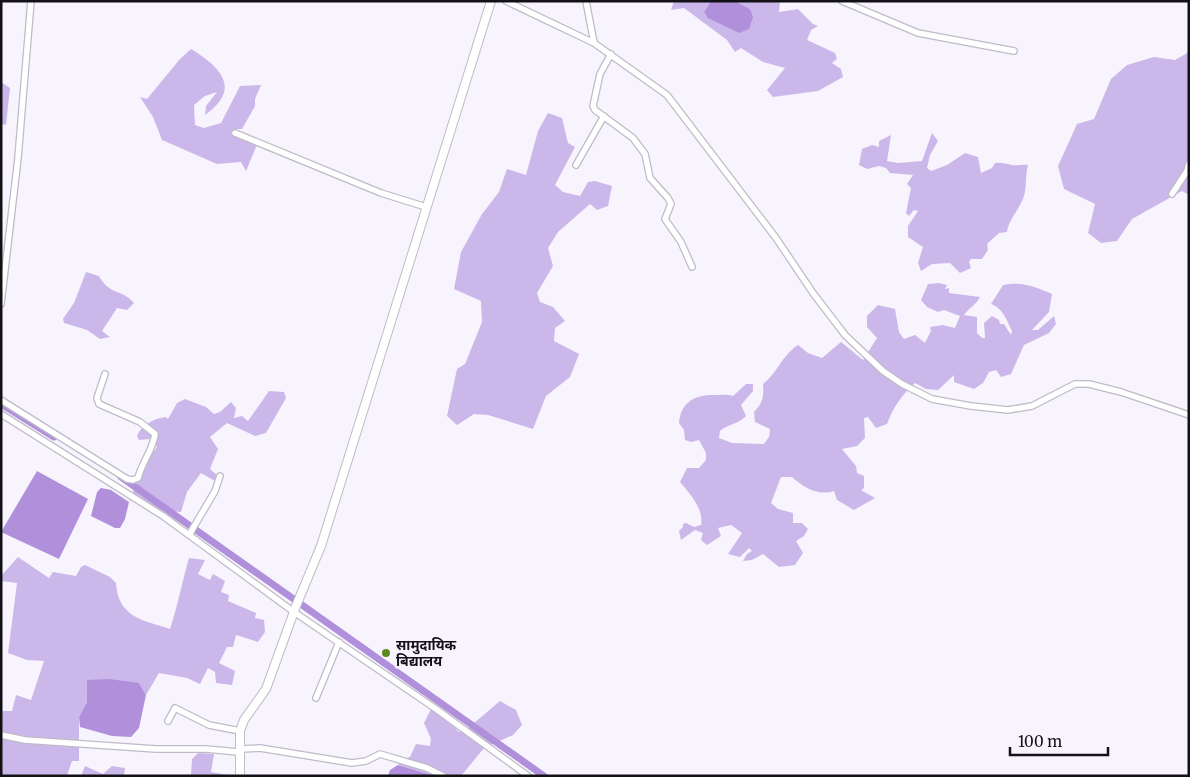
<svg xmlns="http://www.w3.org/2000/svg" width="1190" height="777" font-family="Merriweather,'Noto Sans Devanagari',serif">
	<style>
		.green { fill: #ccb7ea }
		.water { fill: #b090da }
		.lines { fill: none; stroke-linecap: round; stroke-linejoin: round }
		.canal { stroke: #b090da; stroke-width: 7 }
		.minor-casing { stroke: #bfbbc7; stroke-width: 8 }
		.secondary-casing { stroke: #bfbbc7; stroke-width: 10 }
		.minor { stroke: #fff; stroke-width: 5.5 }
		.secondary { stroke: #fff; stroke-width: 8 }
		.poi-dot { fill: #5d8b1e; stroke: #f8f4fe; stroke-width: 2 }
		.labels { text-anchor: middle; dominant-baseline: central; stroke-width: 5; stroke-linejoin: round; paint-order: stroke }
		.poi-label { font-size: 14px; font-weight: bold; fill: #131115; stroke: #f8f4fe; text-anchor: start }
	</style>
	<rect width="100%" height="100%" fill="#f8f4fe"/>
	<!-- green -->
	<path class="green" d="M674 1H711L704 12 750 9 735 1H780L779 12 798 9 813 24 818 26 811 30 807 40 835 53 837 59 832 63 841 69 843 77 818 91 773 97 767 90 785 68 763 62 741 48 735 52 727 40 684 8 671 10Z
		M191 49C221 67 242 89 205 115L206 106 217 92 205 96 194 105 195 125 204 128 221 123 240 86 261 85 255 99V106L242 129H236L234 133 257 145 246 171 241 162 217 164 162 140 153 117 140 97 147 99 180 59Z
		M1189 52V195L1182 191 1132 219 1117 241 1101 243 1088 233 1095 204 1064 189 1058 166 1077 124 1094 119 1111 79 1127 65 1154 57 1175 60Z
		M1 82 10 88 6 125 1 124Z
		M548 113 562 118 568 143 575 147 555 185 563 192 580 196 588 182 595 181 612 186 608 206 597 210 590 204 558 232 548 248 553 266 537 293 540 302 553 307 565 321 555 328 554 341 579 354 570 377 546 396 533 429 488 415 474 414 457 425 447 416 457 369 465 364 482 322 481 301 454 289 461 252 482 214 499 192 507 169 526 175 538 131Z
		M932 133 938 141 930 155 927 168 931 171 947 165 965 153 978 157 981 173 992 168 995 163C1002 162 1005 164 1012 165 1017 166 1022 164 1028 165 1025 176 1027 185 1024 196 1020 209 1009 218 1007 232L999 233 987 244 988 250 982 259H971L969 262 971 268 960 273 950 263 932 264 921 271 918 263 923 247 908 237V226L918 211 914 210 909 216 906 213 911 188 907 184 913 175 890 173 886 168 879 166 867 169 859 165 862 149 872 145 879 147V141L891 135 887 161 898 163 922 161Z
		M86 272 99 276C110 296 121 288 134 303L127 310 117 308 102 331 110 337 100 339 87 330 64 323 63 319 74 303Z
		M939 283 947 285 945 289 949 288V293L980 297C976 305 969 308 964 315L977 317V333L982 338H985L984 323 992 316 999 320 1000 324H1004L1011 335 1012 331C1007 321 1003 308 991 304L1003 285C1021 281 1036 287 1052 294L1049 312 1032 330H1038L1054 316 1056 324 1049 333 1024 345 1011 374 1001 377 996 370 989 372 983 383 974 389 954 382V375L938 390 926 389 915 383C901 396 894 406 887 424L876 428 868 417 864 418 865 438 857 446 842 449 856 466 857 473 864 476V488L861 490 875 498 854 510 837 500 834 491C818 496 804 488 792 477H781L771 503 778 509 793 513V523H802L808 529 804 536 796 541 803 553 795 565 779 567 763 554 752 560 743 561 747 554 752 551 749 548 740 557 728 554 742 533 731 525 718 528 721 536 707 545 701 540 703 533 695 530 681 540 679 531 683 527V524L686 523 694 527 701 525C704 509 690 494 680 482L687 468H699L706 460V453L699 440 691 442 685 440 684 430 679 423C681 402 694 395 714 395 720 395 728 394 733 396L746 384H753V391L741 405 746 416C737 425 728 424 720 431L719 438 732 443 764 444 769 437 770 429 755 422 754 412C763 403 764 396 763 384 777 374 782 355 798 345L808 353 822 358 841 342 863 360 877 338 867 327V316L878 305 895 309 899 332 904 339 915 335 925 343 931 331 930 327 943 325 955 328 960 316 944 310 938 312 927 307 921 300 928 284Z
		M269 391 284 392 286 398 266 433 255 436 227 423 210 437 218 449 210 469 218 476 215 481 201 473 187 492 181 512 161 510 133 498 129 502 143 466 157 447 150 439 139 440 137 436C141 425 155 418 166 417L168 419 177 403 185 399 206 407 214 414 220 412 231 402 236 408 234 418 242 416 248 421Z
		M18 557 49 578 53 572 76 576 81 567 85 565 110 577 116 583C118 617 142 620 170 629 178 605 182 582 189 558L205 560 198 574 210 580 213 574 225 581 221 592 229 595 228 601 256 613 255 618 264 620 265 632 258 642 236 635 233 647H227L219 663 235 671 232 685 216 683 215 672 208 668 200 684 187 678 159 673 146 695 139 683 87 702 79 717V761H72L67 776H1V711H12L16 695 31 700 44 661 27 660 8 653 17 583 1 581V576Z
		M500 701 516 710 522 725 513 735 484 748 461 776H435L398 765 406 758 410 757 416 744 430 746 431 739 424 723 431 709 443 716 459 732 467 729Z
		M198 753 214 754 211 772 233 776H188L191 775 192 759Z
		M85 766 103 774 112 766 125 768 124 776H81Z"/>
	<!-- water -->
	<path class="water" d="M711 1H735L750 9 753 17 749 29 739 33 708 18 704 12Z
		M37 471 88 499 59 559 1 532Z
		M101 488 111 490 129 502 125 519 120 528H115L91 516 97 492Z
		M109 679 139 683 146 695 139 728 131 737 112 736 80 727 79 717 87 702V680Z
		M398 765 435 776H388L390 770Z"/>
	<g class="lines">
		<!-- canal -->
		<path class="canal" d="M1 404 54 437
			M121 477 544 776"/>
		<defs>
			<path id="minor" d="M506 1 594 43 667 95 776 238 813 293 845 335 883 371 902 384 932 399 971 406 1008 410 1032 406 1075 384H1089L1121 392 1189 415
				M586 1 594 43
				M842 1 918 33 1014 51
				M611 54 600 74 593 106 595 110 633 138 645 154 650 178 668 198 671 204 665 219 681 242 692 267
				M235 133 381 193 426 207
				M576 165 604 116
				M1172 194 1187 171 1189 164
				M1 304 18 158 31 1
				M1 400 127 479 133 480 138 478C142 462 153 450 155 434L140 422 99 404 97 398 105 374
				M1 414 163 516 294 612 436 709 528 776
				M189 535 215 491 220 476
				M316 698 339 642
				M168 721 175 708 209 725 240 731
				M1 735 25 740 156 749H206L238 752 242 749 260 748 352 763 366 761 380 754 427 768 443 776"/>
			<path id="secondary" d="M240 776V731L244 720 266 689 296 606 321 546 491 1"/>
		</defs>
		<!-- minor casing -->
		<use href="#minor" class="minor-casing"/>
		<!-- secondary casing -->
		<use href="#secondary" class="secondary-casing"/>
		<!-- minor -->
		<use href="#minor" class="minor"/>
		<!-- secondary -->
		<use href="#secondary" class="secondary"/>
	</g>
	<!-- markers -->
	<circle class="poi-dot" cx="386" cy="653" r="5"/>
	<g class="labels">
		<!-- poi labels -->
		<g class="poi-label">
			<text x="396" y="645">सामुदायिक<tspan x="396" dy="16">बिद्यालय</tspan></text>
		</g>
	</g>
	<!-- border -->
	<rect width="1190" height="777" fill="none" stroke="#131115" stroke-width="5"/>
	<!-- scale -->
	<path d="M1010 747v8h98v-8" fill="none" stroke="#131115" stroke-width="2.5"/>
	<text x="1018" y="747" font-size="15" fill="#131115" stroke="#f8f4fe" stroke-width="4" paint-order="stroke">100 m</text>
</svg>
